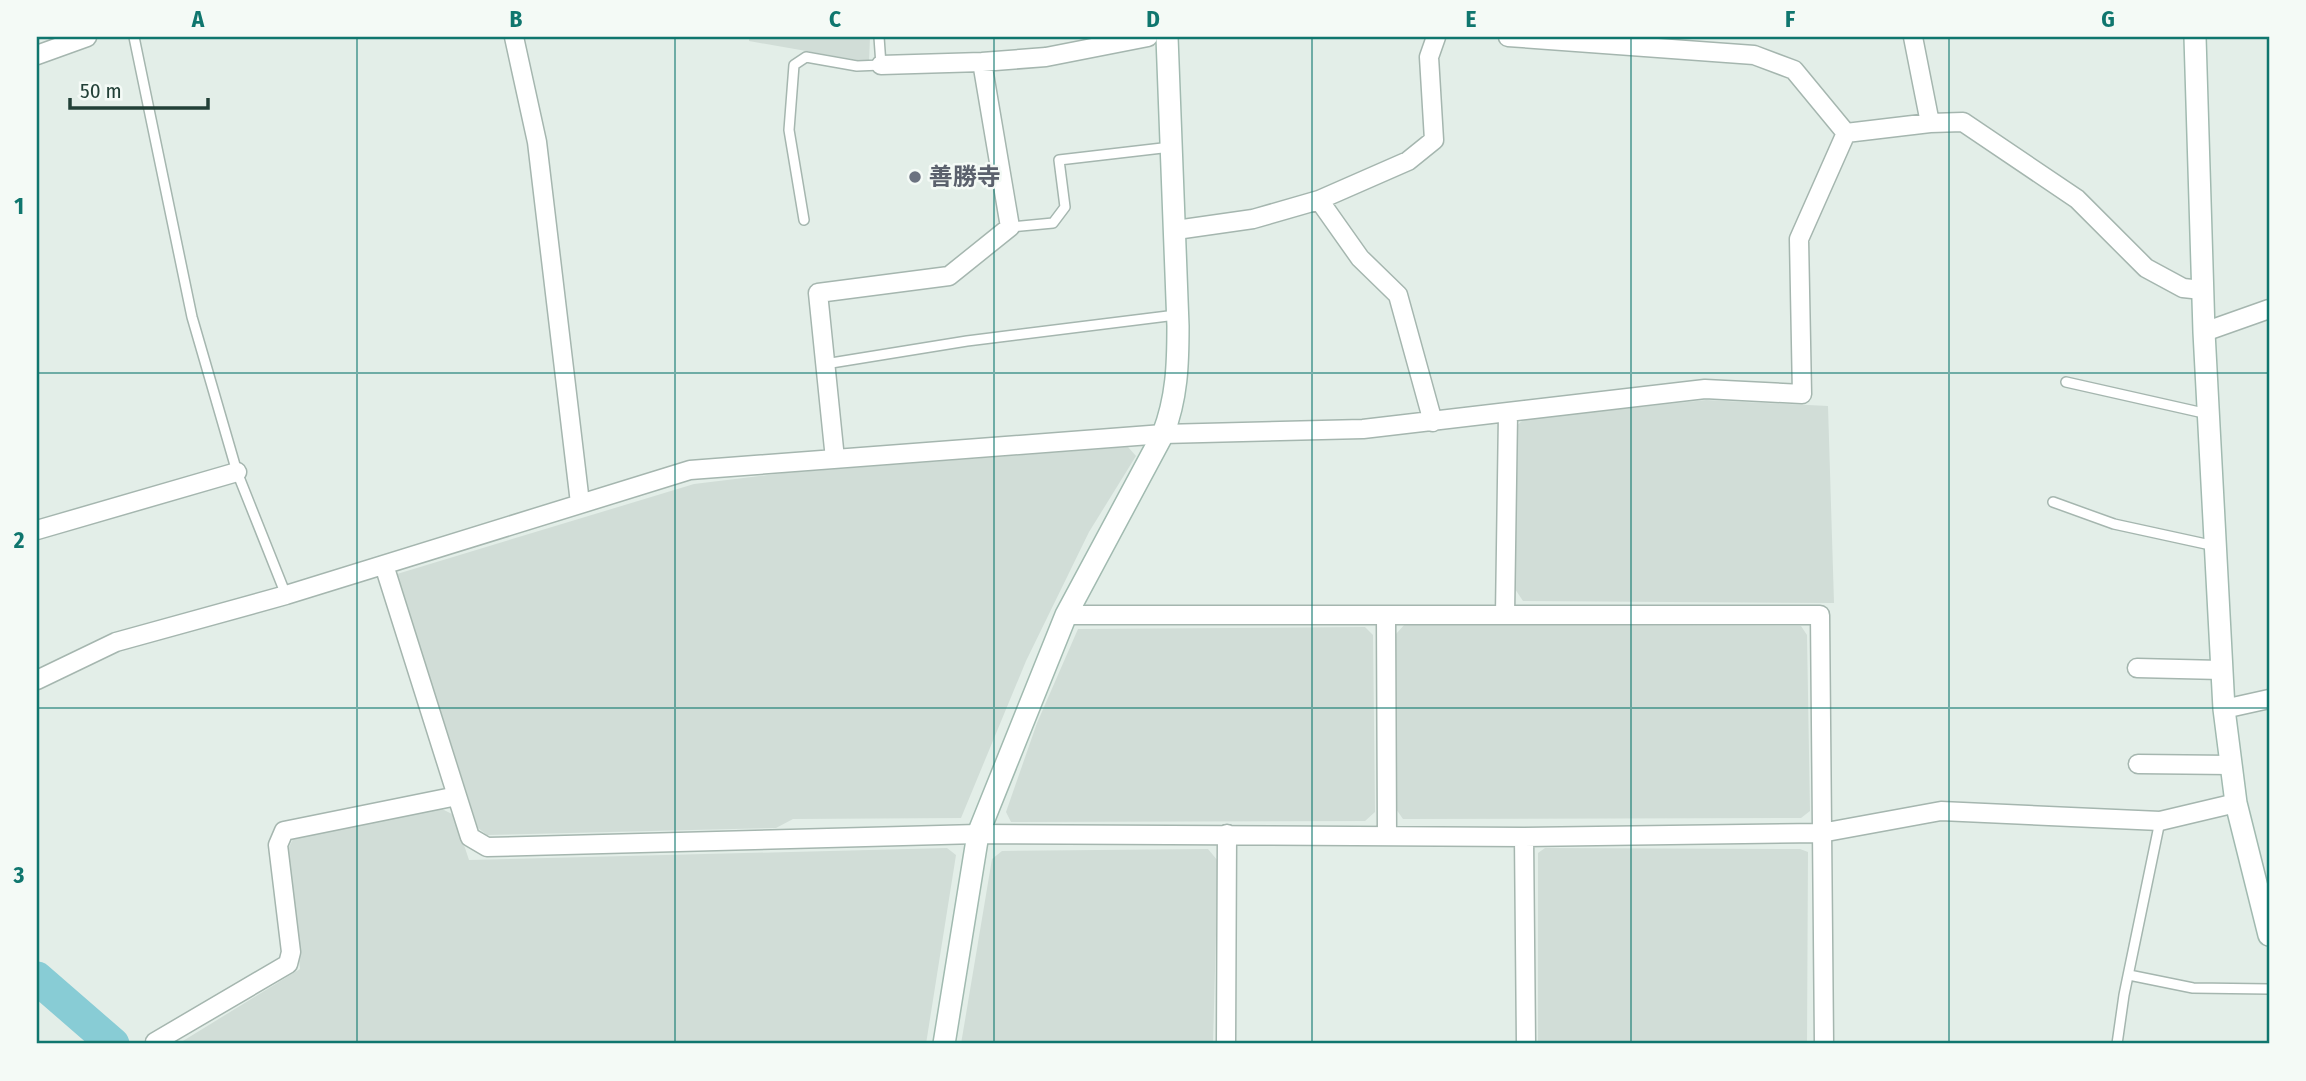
<svg xmlns="http://www.w3.org/2000/svg" width="2306" height="1081" font-family="'Fira Sans Condensed','Noto Sans JP',sans-serif">
	<style>
		.built { fill: #d1ddd7 }
		.lines { fill: none; stroke-linecap: round; stroke-linejoin: round }
		.river { stroke: #88ccd5; stroke-width: 33 }
		.lane-casing { stroke: #a5b6af; stroke-width: 12 }
		.street-casing { stroke: #a5b6af; stroke-width: 21 }
		.secondary-casing { stroke: #a1bab0; stroke-width: 24 }
		.lane { stroke: #fff; stroke-width: 9 }
		.street { stroke: #fff; stroke-width: 18 }
		.secondary { stroke: #fff; stroke-width: 21 }
		.grid { fill: none; stroke: #0f766e; stroke-width: 2; stroke-opacity: 0.55 }
		.worship-dot { fill: #6b7280; stroke: #f4faf6; stroke-width: 2.5 }
		.labels { text-anchor: middle; dominant-baseline: central; stroke-width: 5; stroke-linejoin: round; paint-order: stroke }
		.worship-label { font-size: 24px; font-weight: bold; fill: #5b616d; stroke: #f4faf6; text-anchor: start }
		.neatline { fill: none; stroke: #0f766e; stroke-width: 2.5 }
		.grid-label { font-size: 23px; text-anchor: middle; font-weight: bold; fill: #0f766e }
	</style>
	<rect width="100%" height="100%" fill="#e3eee8"/>
	<!-- built -->
	<path class="built" d="M749 37H870L869 62 749 41Z
		M1706 400 1828 406 1834 603 1523 601 1515 589 1513 429 1524 419Z
		M1128 447 1136 456 1089 532 1026 661 961 818 793 819 776 828 487 835 478 828 397 574 694 484 784 473Z
		M1405 624 1801 626 1807 635 1810 811 1801 818 1403 819 1396 809V634Z
		M1365 627 1373 635 1375 812 1365 821 1011 822 1006 812 1037 723 1078 629Z
		M442 809 454 815 469 860 947 848 956 855 926 1044H178L300 969 288 849 293 839Z
		M1545 848 1800 849 1808 852 1807 1044H1538V853Z
		M1208 849 1218 861 1213 1044H961L992 859 1002 851Z"/>
	<g class="lines">
		<!-- river -->
		<path class="river" d="M37 978 113 1044"/>
		<defs>
			<path id="lane" d="M134 37 192 317 237 472 286 595
				M804 220 789 130 794 65 806 57 857 66 881 65 879 37
				M1010 227 1053 223 1065 207 1059 160 1171 147
				M825 364 967 341 1176 315
				M2066 382 2208 414
				M2053 502 2114 524 2215 546
				M2129 975 2193 988 2269 989
				M2117 1044 2124 995 2160 821"/>
			<path id="street" d="M514 37 537 142 580 503
				M1508 37 1754 55 1794 70 1846 133
				M37 55 87 37
				M881 65 982 62 1046 57 1148 37
				M1930 123 1963 122 2077 199 2146 268 2183 288 2202 290
				M1846 133 1930 123 1913 37
				M1176 230 1253 219 1319 200
				M2204 332 2269 309
				M1433 422 1398 295 1360 258 1319 200 1408 161 1434 140 1429 57 1436 37
				M835 459 818 293 949 276 1010 227 982 62
				M37 530 237 472
				M384 565 470 837 487 847 978 834 1524 837 1821 833 1941 811 2160 821 2236 803
				M1066 615H1820L1824 1044
				M1386 615 1387 836
				M1505 615 1508 414
				M2137 668 2221 670
				M37 680 116 642 286 595 690 470 1163 434 1363 429 1705 389 1802 394 1799 239 1846 133
				M2224 709 2269 699
				M2138 764 2231 765
				M1524 837 1526 1044
				M157 1044 155 1042 288 964 291 952 278 845 284 831 457 796
				M1226 1044 1227 834"/>
			<path id="secondary" d="M2195 37 2204 332 2224 709 2236 803 2269 935
				M944 1044 978 834 1066 615 1163 434C1177 398 1178 364 1178 326L1167 37"/>
		</defs>
		<!-- lane casing -->
		<use href="#lane" class="lane-casing"/>
		<!-- street casing -->
		<use href="#street" class="street-casing"/>
		<!-- secondary casing -->
		<use href="#secondary" class="secondary-casing"/>
		<!-- lane -->
		<use href="#lane" class="lane"/>
		<!-- street -->
		<use href="#street" class="street"/>
		<!-- secondary -->
		<use href="#secondary" class="secondary"/>
	</g>
	<!-- grid -->
	<path class="grid" d="M357 37V1044M675 37V1044M994 37V1044M1312 37V1044M1631 37V1044M1949 37V1044M37 373H2269M37 708H2269"/>
	<!-- markers -->
	<circle class="worship-dot" cx="915" cy="177" r="7"/>
	<g class="labels">
		<!-- worship labels -->
		<g class="worship-label">
			<text x="929" y="177">善勝寺</text>
		</g>
	</g>
	<!-- border -->
	<rect width="2306" height="1081" fill="none" stroke="#f4faf6" stroke-width="77"/>
	<!-- scale -->
	<path d="M70 98v10h138v-10" fill="none" stroke="#224037" stroke-width="3.5"/>
	<text x="80" y="98" font-size="21" fill="#224037" stroke="#f4faf6" stroke-width="5" paint-order="stroke">50 m</text>
	<rect x="38" y="38" width="2230" height="1004" class="neatline"/>
	<g class="grid-label">
		<text x="198" y="27">A</text>
		<text x="516" y="27">B</text>
		<text x="835" y="27">C</text>
		<text x="1153" y="27">D</text>
		<text x="1471" y="27">E</text>
		<text x="1790" y="27">F</text>
		<text x="2108" y="27">G</text>
		<text x="19" y="214">1</text>
		<text x="19" y="548">2</text>
		<text x="19" y="883">3</text>
	</g>
</svg>
